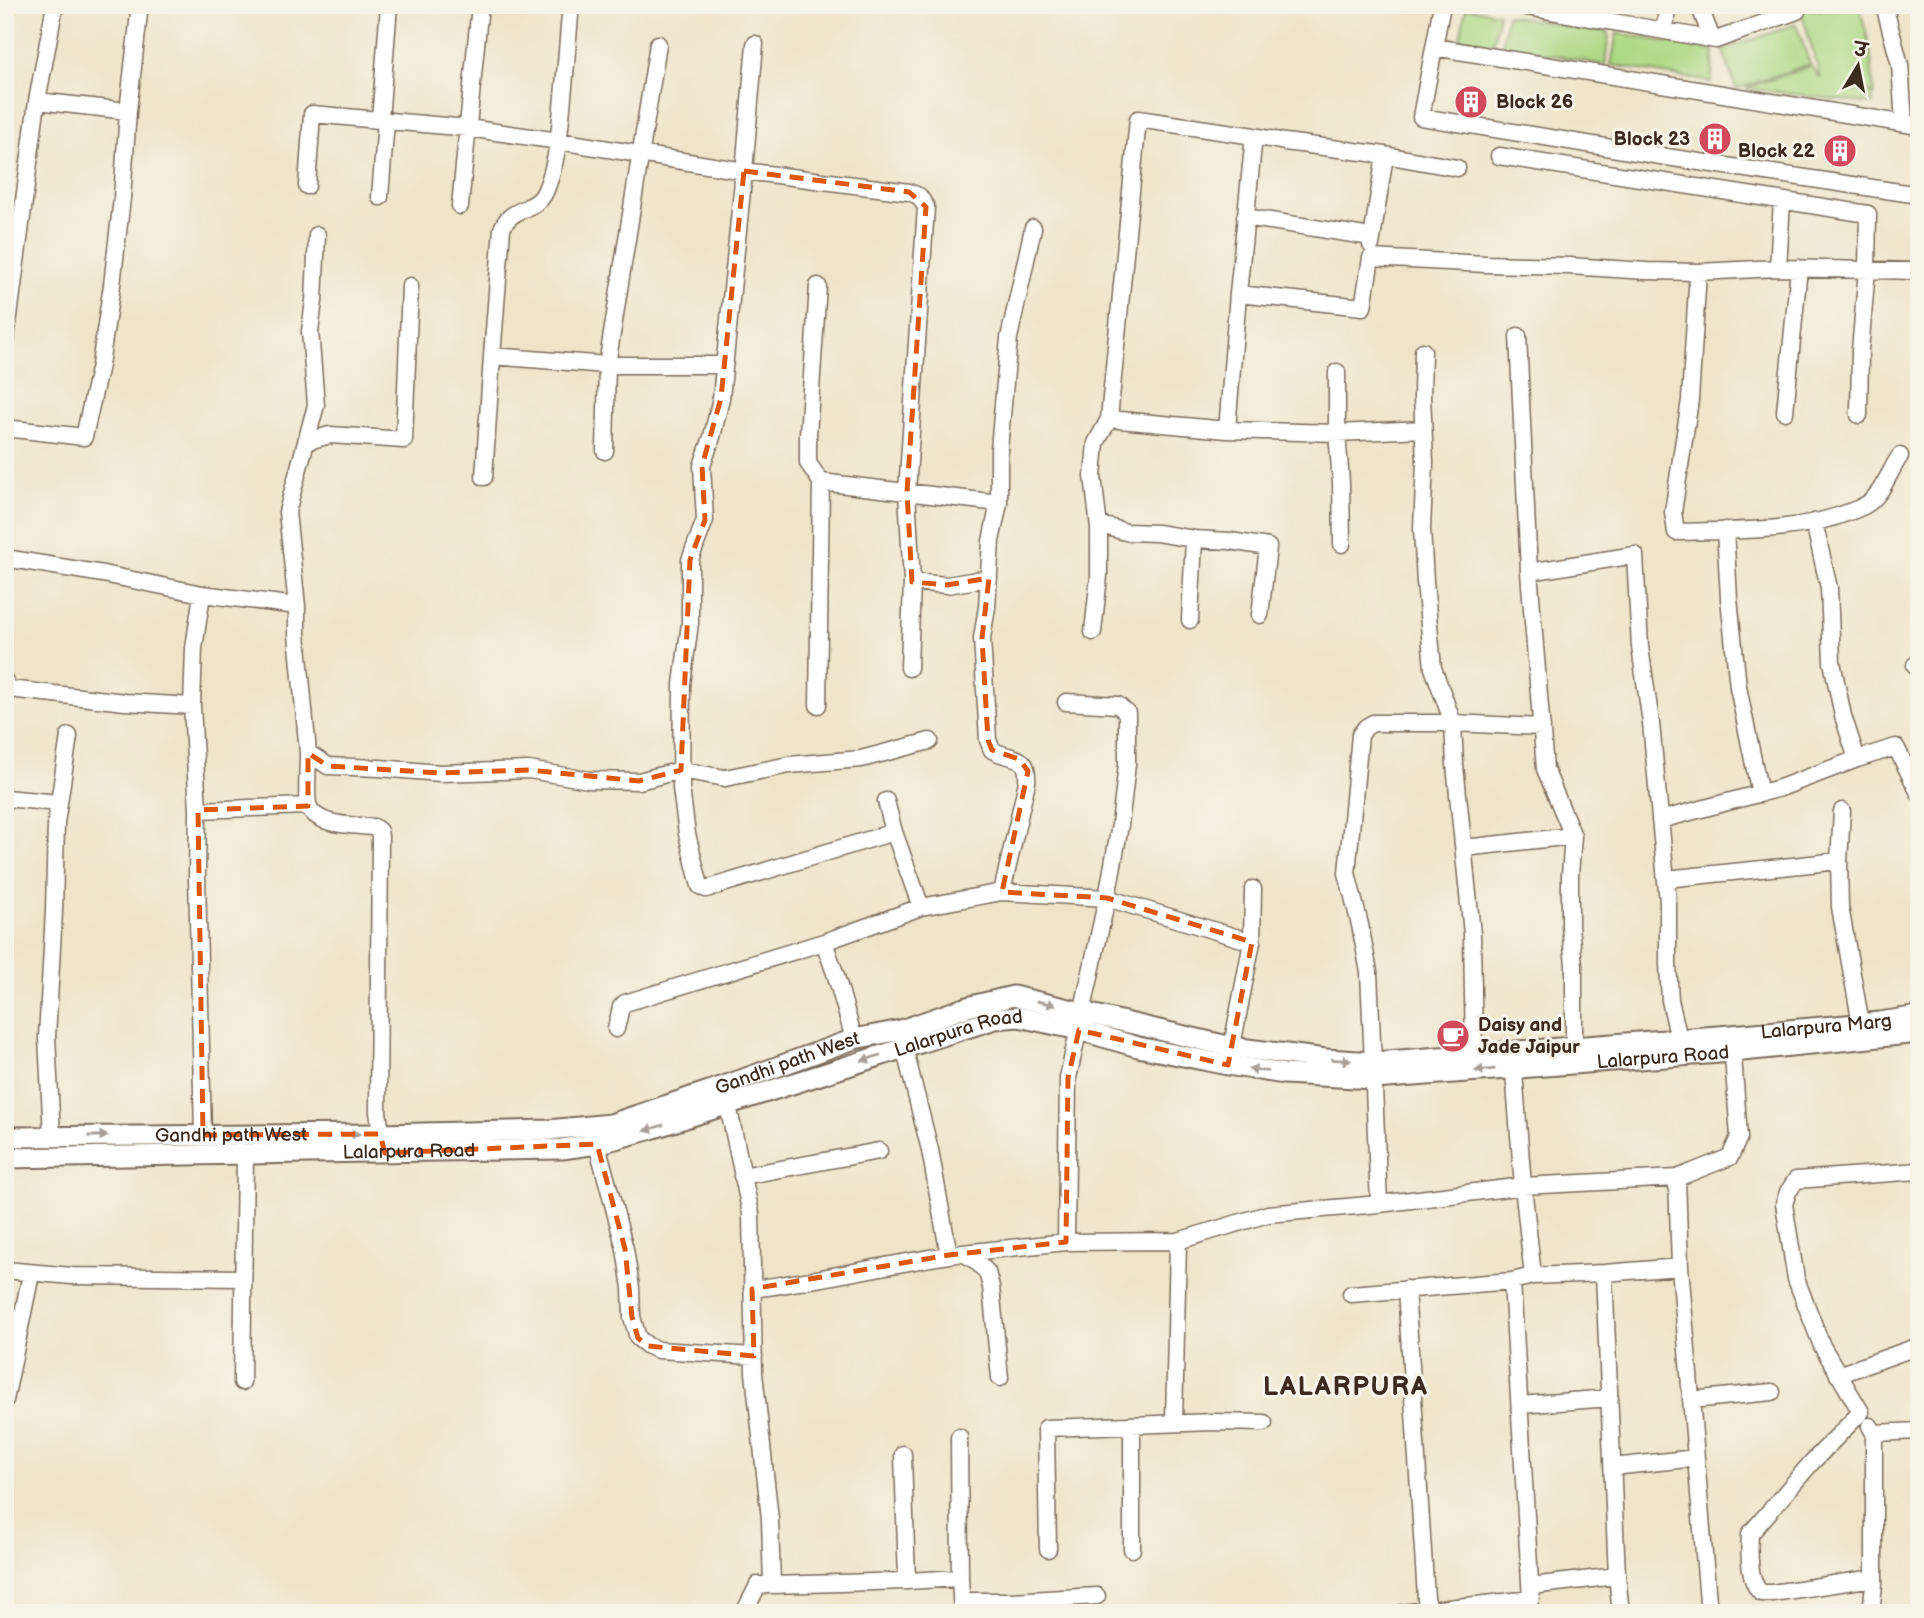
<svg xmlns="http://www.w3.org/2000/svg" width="1924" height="1618" font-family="'Balsamiq Sans','Playpen Sans Deva',sans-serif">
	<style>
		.green { fill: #add985; stroke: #748252; stroke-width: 2 }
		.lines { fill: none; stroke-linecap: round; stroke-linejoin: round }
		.minor-casing { stroke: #7a6b5a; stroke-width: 19 }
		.tertiary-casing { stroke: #7a6b5a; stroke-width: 23 }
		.minor { stroke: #fff; stroke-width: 16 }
		.tertiary { stroke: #fff; stroke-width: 19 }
		.oneway { fill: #a79f9a }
		.marked { fill: none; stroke: #df570d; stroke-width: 5; stroke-dasharray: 14 9; stroke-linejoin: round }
		.labels { text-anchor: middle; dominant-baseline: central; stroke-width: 6; stroke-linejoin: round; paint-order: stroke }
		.poi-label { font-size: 19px; font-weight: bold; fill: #3b2a1e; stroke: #f7f3e8; text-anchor: start }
		.street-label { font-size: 19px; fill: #3b2a1e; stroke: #f7f3e8 }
		.district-label { font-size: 26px; font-weight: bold; letter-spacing: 2px; fill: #3b2a1e; stroke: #f7f3e8 }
	</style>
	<rect width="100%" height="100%" fill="#f7f3e8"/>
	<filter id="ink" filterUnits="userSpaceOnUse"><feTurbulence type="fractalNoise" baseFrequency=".0143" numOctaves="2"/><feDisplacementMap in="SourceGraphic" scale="14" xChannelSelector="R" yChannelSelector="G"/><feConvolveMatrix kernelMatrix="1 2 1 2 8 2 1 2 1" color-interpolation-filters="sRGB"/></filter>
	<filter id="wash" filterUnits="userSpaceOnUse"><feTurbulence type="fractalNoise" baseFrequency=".00686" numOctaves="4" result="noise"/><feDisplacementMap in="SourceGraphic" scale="28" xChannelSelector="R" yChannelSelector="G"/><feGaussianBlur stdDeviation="1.57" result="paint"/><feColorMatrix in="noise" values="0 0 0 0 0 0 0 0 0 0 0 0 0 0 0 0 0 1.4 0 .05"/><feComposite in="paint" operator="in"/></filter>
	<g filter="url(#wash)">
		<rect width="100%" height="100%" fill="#eee5c9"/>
		<!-- green -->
		<path class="green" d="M1832 5H1859L1870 47 1874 93 1855 89 1873 94 1872 104 1746 88 1811 66 1821 79 1800 7 1821 10Z
			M1466 8 1499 13 1493 44 1460 39Z
			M1507 15 1609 32 1605 65 1502 45Z
			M1796 24 1810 64 1736 89 1723 50Z
			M1617 33 1714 51 1711 82 1611 65Z"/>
	</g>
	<g filter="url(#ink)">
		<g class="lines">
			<defs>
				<path id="minor" d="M1442 5 1421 117 1673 158 1919 195
					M1516 5 1716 40 1797 11
					M1699 5 1712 39
					M1884 5 1900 65 1904 123
					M1665 31 1667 5
					M755 44 744 171 909 192 919 196 926 207 907 492 912 582 909 668
					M1434 47 1919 126
					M37 101 128 111
					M380 120 389 5
					M1499 156 1868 214 1867 269 1860 351 1859 415
					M307 186 312 114 468 128 559 141 744 171 721 398 712 437 702 466 705 520 690 560V623L682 684 681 788 687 834 700 886 706 889 894 832 921 907
					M380 197 386 121
					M460 206 480 5
					M1245 217 1371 237
					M1371 245 1385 155
					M1778 268 1782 201
					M1698 272 1690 400 1673 512 1676 532C1735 530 1797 533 1852 511 1859 508 1866 506 1871 501 1884 490 1890 470 1900 456
					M818 286 808 435V463L821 482 999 503
					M1238 294 1254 136
					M1518 336 1529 572 1545 769 1573 836 1570 875V926L1574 965V1048L1576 1058
					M5 347 37 101 55 5
					M1423 351 1422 396 1425 462 1422 528 1425 582 1433 668 1453 723 1455 765 1472 934 1474 1055
					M492 356 502 229C510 206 536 212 545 192 558 162 560 128 563 97 566 66 568 36 571 5
					M1337 372V433L1341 482 1342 544
					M1785 412 1799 268
					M1109 419 1138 119 1254 136 1285 142 1385 155 1457 168
					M5 428 84 437 100 365 112 285 122 198 128 111 140 5
					M1227 430 1337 433 1423 429
					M308 441 330 435 404 440 410 286
					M605 451 607 365 658 44
					M484 477 492 356 607 365H723
					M1814 522 1829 588 1832 662 1843 716 1857 759
					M1099 528 1108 527 1126 532 1157 533 1194 539 1230 541 1268 547 1260 615
					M1725 530 1729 598 1738 687 1760 794
					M5 558 103 574 202 594 297 606V634L308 753 328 766 379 768 440 773 529 770 589 780 639 781 681 770 725 778 789 765 861 759 930 741
					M1529 572 1635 555 1640 647 1651 723 1668 902V964L1670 1000 1679 1039
					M912 582 947 585 989 578
					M297 606 287 512 316 405 310 331 314 301 317 235
					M1190 620 1194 539
					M1093 632 1099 576V528L1093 476 1096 443 1109 419 1227 430 1238 294 1363 307 1371 258 1486 264 1569 266 1646 271 1698 272 1778 268 1919 271
					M1915 665H1919
					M5 681 9 689 125 702 192 706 194 648 202 594
					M1066 702 1118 705 1127 713V764L1120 825 1107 898 1252 942
					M818 705 821 482
					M192 706 198 810 197 876 203 1135
					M308 753C308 765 306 794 308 804 314 827 355 825 374 827L379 831 380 836 378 1112 383 1144
					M5 798 59 803
					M886 801 894 832
					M198 810 308 806
					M1842 811 1839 861 1840 907 1861 1024
					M1660 820 1780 788 1857 759 1896 747 1919 793
					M1464 848 1573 836
					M1666 879 1839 861
					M1002 892 1027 782C1029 752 1012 761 992 750L988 740 982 638 987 607 991 541 999 503V449L1009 338 1033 228
					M616 1029 621 1007 625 1003 824 942
					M854 1039 836 976 824 942 921 907 1002 892 1107 898 1068 1078 1066 1242 1178 1241 1268 1214 1379 1204 1523 1186 1677 1178 1730 1157 1739 1137 1732 1043
					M1230 1056 1252 942 1253 889
					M1513 1059 1523 1186 1533 1276
					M726 1096 751 1214 754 1373 770 1519 772 1585H758L744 1613
					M52 1136 47 1037 54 911 56 823 69 736
					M597 1144 625 1249 631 1288 632 1317 638 1338 648 1346 658 1350 754 1356
					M742 1176 879 1151
					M1677 1178 1680 1267 1709 1613
					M1379 1204 1369 972 1360 925 1347 873 1360 735 1366 727 1373 723H1453L1542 727
					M963 1253 1066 1242
					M949 1255 963 1253 975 1260 987 1272 991 1287 1000 1378
					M5 1270 72 1276 243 1278
					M1604 1273 1617 1576 1621 1613
					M752 1289C818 1281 883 1265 949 1255L930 1150 904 1047
					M1406 1289 1427 1613
					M1351 1294 1512 1281 1533 1276 1604 1273 1680 1267
					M1838 1375 1919 1346
					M242 1382 245 1155
					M5 1400 31 1274
					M1691 1400 1772 1392
					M1520 1405 1610 1398
					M1174 1423 1178 1241
					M1870 1426 1874 1433 1919 1431
					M959 1437 960 1578 962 1613
					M903 1454 907 1581
					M1613 1467 1696 1458
					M1048 1549 1046 1428 1214 1422 1264 1423
					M1132 1549V1425
					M1874 1578 1772 1593H1761C1748 1581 1749 1551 1750 1534L1812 1462 1861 1412 1822 1346 1796 1279 1784 1204 1788 1192 1796 1180 1919 1171
					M772 1585 907 1581 960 1578
					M1531 1586 1617 1576
					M961 1601H1012L1097 1596
					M1402 1613 1531 1599 1512 1281
					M1871 1613 1874 1584V1433"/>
				<g id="tertiary">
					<path id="s1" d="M5 1137 380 1134 548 1130 611 1124 724 1086 854 1039 901 1030 967 1007 1013 996 1232 1047 1326 1059 1374 1062 1731 1035 1880 1022 1919 1016"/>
					<path id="s2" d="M5 1158 562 1149 597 1144 648 1130 995 1019 1019 1017 1079 1030 1138 1047 1228 1065 1284 1074 1374 1079 1733 1052 1919 1033"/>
				</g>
			</defs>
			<!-- minor casing -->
			<use href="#minor" class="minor-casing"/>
			<!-- tertiary casing -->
			<use href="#tertiary" class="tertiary-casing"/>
			<!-- minor -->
			<use href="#minor" class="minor"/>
			<!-- tertiary -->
			<use href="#tertiary" class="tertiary"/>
		</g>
		<!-- one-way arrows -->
		<defs><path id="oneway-solid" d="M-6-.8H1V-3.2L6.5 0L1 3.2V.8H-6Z" transform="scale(1.75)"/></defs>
		<g class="oneway">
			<use href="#oneway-solid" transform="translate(1046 1003) rotate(12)"/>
			<use href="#oneway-solid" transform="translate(871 1058) rotate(162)"/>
			<use href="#oneway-solid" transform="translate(1341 1060) rotate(3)"/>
			<use href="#oneway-solid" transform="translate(1258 1070) rotate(-171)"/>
			<use href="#oneway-solid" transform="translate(1485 1070) rotate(175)"/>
			<use href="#oneway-solid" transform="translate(654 1128) rotate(162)"/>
			<use href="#oneway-solid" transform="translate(350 1134)"/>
			<use href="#oneway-solid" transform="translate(98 1136)"/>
		</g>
	</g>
	<!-- marked area -->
	<path class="marked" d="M744 171 909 192 926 207 907 492 912 582 947 585 989 578 982 638 988 740 992 750 1019 759 1028 771 1002 892 1107 898 1252 942 1228 1065 1079 1030 1068 1078 1066 1242 949 1255 752 1289 754 1356 648 1346 638 1338 632 1317 625 1249 597 1144 385 1153 380 1134 203 1135 198 810 308 806V753L328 766 440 773 529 770 639 781 681 770 690 560 705 520 702 466 721 398Z"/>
	<!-- icons -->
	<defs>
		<symbol id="building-disc" viewBox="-11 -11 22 22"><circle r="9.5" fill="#d1495b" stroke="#f7f3e8"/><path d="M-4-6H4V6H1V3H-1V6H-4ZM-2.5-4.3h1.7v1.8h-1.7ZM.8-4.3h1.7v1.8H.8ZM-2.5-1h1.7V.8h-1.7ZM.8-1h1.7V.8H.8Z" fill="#fff"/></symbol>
		<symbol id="cafe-disc" viewBox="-11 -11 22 22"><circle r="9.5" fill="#d1495b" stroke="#f7f3e8"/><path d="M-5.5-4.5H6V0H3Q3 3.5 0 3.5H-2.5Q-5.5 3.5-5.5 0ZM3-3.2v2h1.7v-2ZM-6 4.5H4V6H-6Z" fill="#fff"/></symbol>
	</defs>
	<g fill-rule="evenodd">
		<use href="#building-disc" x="1452" y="83" width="38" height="38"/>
		<use href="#building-disc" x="1696" y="120" width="38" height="38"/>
		<use href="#building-disc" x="1821" y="132" width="38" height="38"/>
		<use href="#cafe-disc" x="1434" y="1017" width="38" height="38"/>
	</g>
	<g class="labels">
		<!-- poi labels -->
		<g class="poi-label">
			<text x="1496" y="102">Block 26</text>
			<text x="1690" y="139" text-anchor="end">Block 23</text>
			<text x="1815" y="151" text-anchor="end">Block 22</text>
			<text x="1478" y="1025">Daisy and<tspan x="1478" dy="22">Jade Jaipur</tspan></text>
		</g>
		<!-- street labels -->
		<g class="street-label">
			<text stroke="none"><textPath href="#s1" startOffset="1850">Lalarpura Marg</textPath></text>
			<text stroke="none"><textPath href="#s2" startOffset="971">Lalarpura Road</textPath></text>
			<text stroke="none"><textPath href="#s2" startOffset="1685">Lalarpura Road</textPath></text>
			<text stroke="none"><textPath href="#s1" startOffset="793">Gandhi path West</textPath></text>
			<text stroke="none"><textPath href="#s1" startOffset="226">Gandhi path West</textPath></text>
			<text stroke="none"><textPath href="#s2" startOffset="404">Lalarpura Road</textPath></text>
		</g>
		<!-- district labels -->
		<g class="district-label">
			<text x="1346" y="1387">LALARPURA</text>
		</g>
	</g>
	<!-- margin -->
	<rect width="1924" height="1618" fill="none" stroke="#f7f3e8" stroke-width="28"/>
	<!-- north arrow -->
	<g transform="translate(1858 66) rotate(10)" stroke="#f7f3e8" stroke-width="5" paint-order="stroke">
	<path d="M0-5L12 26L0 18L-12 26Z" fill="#3b2a1e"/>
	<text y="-10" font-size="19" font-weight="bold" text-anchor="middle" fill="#3b2a1e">उ</text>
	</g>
</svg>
